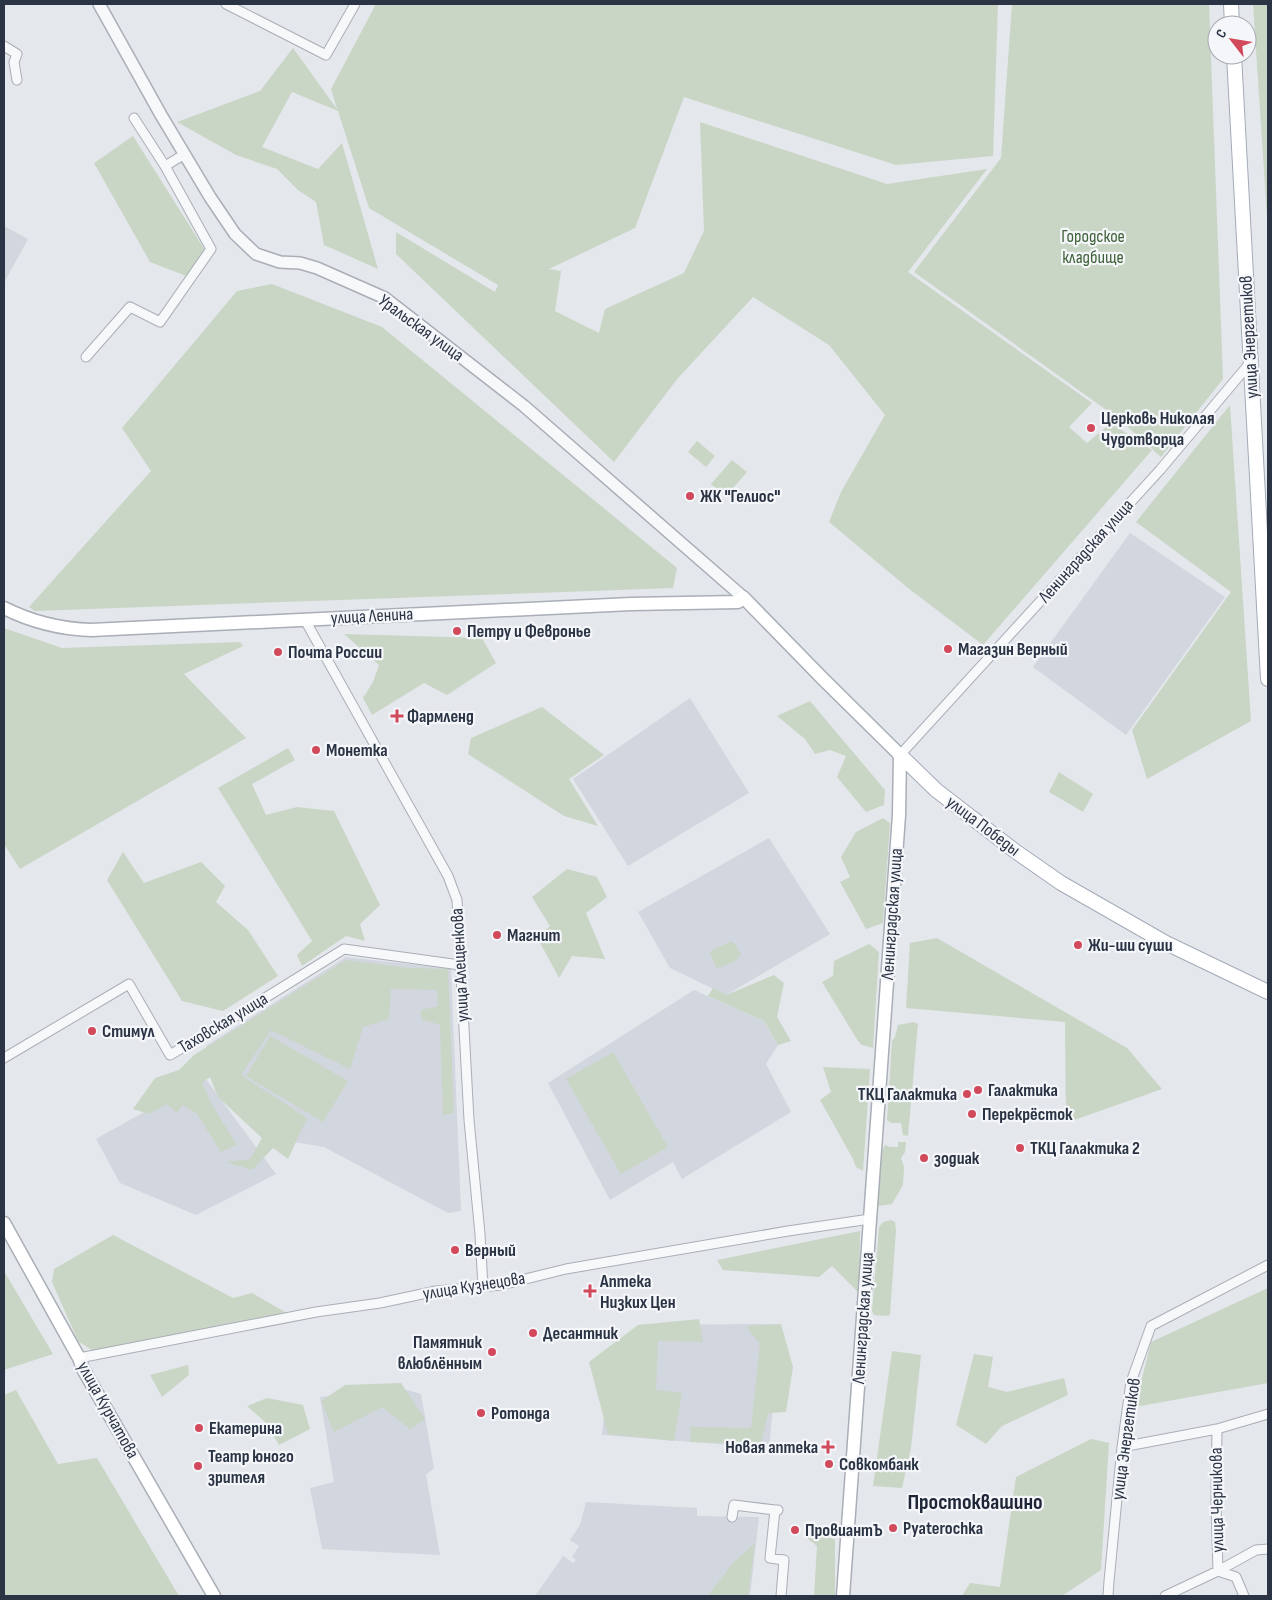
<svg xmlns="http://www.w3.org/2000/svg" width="1272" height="1600" font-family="'Sofia Sans Condensed',sans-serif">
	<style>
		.built { fill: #d2d6de }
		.green { fill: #c9d6c5 }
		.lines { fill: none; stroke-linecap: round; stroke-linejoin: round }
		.minor-casing { stroke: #a9aeb7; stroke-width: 11 }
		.tertiary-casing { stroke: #a9aeb7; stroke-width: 14 }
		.secondary-casing { stroke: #a9aeb7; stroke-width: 15 }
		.primary-casing { stroke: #a3abb8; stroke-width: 16 }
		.minor { stroke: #f7f8fa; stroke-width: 9 }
		.tertiary { stroke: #f7f8fa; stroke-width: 11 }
		.secondary { stroke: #fff; stroke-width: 12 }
		.primary { stroke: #fff; stroke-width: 14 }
		.poi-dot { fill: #d1495b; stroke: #f4f6f9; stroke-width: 2 }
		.labels { text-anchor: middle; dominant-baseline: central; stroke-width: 4.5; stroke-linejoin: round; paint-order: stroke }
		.park-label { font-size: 18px; fill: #3f6138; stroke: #f4f6f9 }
		.street-label { font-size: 18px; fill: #2b3445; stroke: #f4f6f9 }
		.poi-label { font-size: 18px; font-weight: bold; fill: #2b3445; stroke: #f4f6f9; text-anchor: start }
		.district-label { font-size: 22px; font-weight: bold; fill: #1d2536; stroke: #f4f6f9 }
	</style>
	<rect width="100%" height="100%" fill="#e4e7ec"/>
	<!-- built -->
	<path class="built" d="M4 226 28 239 4 283Z
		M1130 533 1225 597 1126 735 1033 667Z
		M690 698 749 793 628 866 573 779Z
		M769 838 830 934 726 995 670 968 638 912Z
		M346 957 451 969 461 1211 448 1213 324 1147 288 1141 206 1046Z
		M694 990 764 1021 778 1045 766 1064 791 1112 682 1179 673 1162 610 1200 548 1083Z
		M205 1078 276 1174 196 1215 120 1183 96 1139Z
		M781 1324 769 1448 602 1435 610 1354 638 1325Z
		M407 1390 421 1394 434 1468 426 1475 440 1555 322 1549 310 1488 334 1482 320 1397Z
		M586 1502 697 1508V1516L759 1517 750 1596H535L563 1556 573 1563 576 1560 572 1557 579 1546 570 1540 580 1525Z"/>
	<!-- green -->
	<path class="green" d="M376 4H998L993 156 896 165 684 97 635 228 549 269 561 271 555 311 599 333 605 309 684 273 704 231 700 122 887 184 987 169 908 272 1092 403 1069 427 1087 443 1111 423 1152 450 983 645 908 588 829 522 841 492 885 415 829 345 753 297 678 378 614 462 396 254V232L495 292 498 285 369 208 338 111 292 92 262 147 318 169 342 143 378 269 324 245 316 202 298 190 277 169 236 155 177 122 260 91 293 48 337 109 331 89Z
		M1012 4H1209L1223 379 1161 457 1119 419 914 272 1001 158Z
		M1253 4H1268V232Z
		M133 136 208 255 189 277 150 262 94 163Z
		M272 284 382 327 677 568 673 588 35 611 29 607 151 471 122 428 237 291Z
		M1230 405 1251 721 1147 779 1132 730 1231 592 1136 522Z
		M697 441 715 456 706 467 688 452Z
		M732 460 747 472 726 496 711 484Z
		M4 628 62 648 240 642 243 646 184 674 246 738 20 869 4 844Z
		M344 634 482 638 496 663 447 695 424 683 372 715 363 698 373 682 379 665Z
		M810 701 885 790 884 805 866 812 837 777 846 756 830 750 815 754 805 739 777 716Z
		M542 707 604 755 569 779 598 826 564 816 468 754 471 738Z
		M288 748 295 760 252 784 266 815 297 807 334 811 380 905 360 924 365 941 346 936 302 966 297 955 312 941 218 788Z
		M1059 772 1093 794 1083 812 1049 792Z
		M883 818 890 823 883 923 866 929 840 882 850 877 841 857 856 832Z
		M123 852 144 883 201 862 225 886 216 902 248 930 278 976 223 1011 182 1001 107 880Z
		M567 869 597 877 607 897 586 913 605 959 572 956 559 978 537 937 550 926 532 897Z
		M937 938 1127 1048 1162 1089 1066 1123 1065 1022 906 1008 910 943Z
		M730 942H733L741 954C736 963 727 965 717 968L714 963 710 953 713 950Z
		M869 944 879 952 873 1048 862 1045 858 1041 822 982 833 976 834 961Z
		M346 960 409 968 451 969 448 971 454 1113 443 1115 440 1025 421 1019V1010L438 1006 437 990 391 989 389 1019 363 1027 350 1069 271 1030 241 1075 307 1118 288 1159 273 1148 252 1170 226 1162 250 1159 262 1138 218 1097 210 1077 202 1083 212 1105 237 1145 221 1152 197 1114 182 1105 177 1113 166 1104 149 1114 133 1109 155 1078 179 1070 194 1055Z
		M774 975 784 983 777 1017 791 1041 778 1045 764 1021 708 996 713 988 726 995Z
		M914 1022 918 1024 908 1136 903 1135 901 1123H891L887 1120 892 1041 895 1037 898 1025Z
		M270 1036 348 1081 323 1122 246 1076Z
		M613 1052 668 1147 621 1174 566 1079Z
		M823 1067 870 1069 863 1171 856 1167 853 1159 820 1100 831 1092Z
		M898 1142H906L905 1152 901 1158 904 1167 903 1185 892 1204 878 1206 881 1153 885 1145 890 1147H898Z
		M891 1220 895 1222 896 1230 890 1315 886 1316 874 1315 872 1311 879 1227 883 1222Z
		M860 1231 859 1293 832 1266 819 1277 723 1270 717 1260Z
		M113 1235 233 1298 252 1293 299 1320 99 1355 78 1341 52 1282 54 1269Z
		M4 1271 53 1354 4 1370Z
		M1268 1288V1383L1135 1407 1151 1342Z
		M699 1319 703 1342 658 1341 656 1390 682 1393 674 1441 608 1434 589 1362 638 1325Z
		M781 1324 793 1367 786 1412 768 1413 761 1444 690 1442 691 1427 751 1428 760 1344 746 1326Z
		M892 1351 921 1355 911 1448 902 1488 873 1486Z
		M974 1354 993 1357 988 1387 1007 1392 1064 1378 1068 1395 1002 1426 986 1444 956 1425Z
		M188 1365 189 1375 162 1397 150 1375Z
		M401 1383 425 1419 410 1429 382 1407 334 1432 321 1401 345 1385Z
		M16 1390 58 1464 97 1458 179 1596H4V1395Z
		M267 1398 303 1405 310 1429 279 1445 266 1423 247 1406Z
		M1091 1439 1109 1443 1101 1570 1062 1596H962L970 1583 1000 1587 1016 1477Z
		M808 1532 835 1539V1594L834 1596H814L817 1546 808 1539Z
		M755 1543 748 1596H708L732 1564Z"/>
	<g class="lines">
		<defs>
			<path id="minor" d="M226 4 326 55 355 4
				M4 46 17 54 14 62 17 80
				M134 118 165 166 185 154
				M86 357 130 307 160 322 211 249 165 166
				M305 620 448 876 457 900 469 1120 480 1234 483 1287
				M900 755 1160 470 1250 363
				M4 1058 129 984 170 1055 231 1019 344 949 460 965
				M79 1358 316 1312 380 1303 436 1291 501 1285 566 1269 788 1231 870 1219
				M1217 1429 1216 1504 1218 1571 1236 1577 1244 1596
				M1122 1447 1217 1429 1268 1414
				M778 1510H775L770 1558 784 1560 781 1596
				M732 1517 734 1505 775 1510
				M1108 1596 1109 1581 1122 1447 1131 1382 1151 1326 1268 1265
				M1165 1596 1218 1571 1256 1550 1268 1549"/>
			<path id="tertiary" d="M99 4 161 115 210 197 235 234 256 254 280 262 300 263 317 268 385 298 524 406 743 597"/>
			<path id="secondary" d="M4 608C32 622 60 629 91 630L631 604 738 602 743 597 822 678 900 755 899 815 843 1596
				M4 1223 79 1358 83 1369 214 1596"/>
			<path id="primary" d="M1231 4 1232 25
				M1234 55 1268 679
				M900 755 936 790 1015 851 1061 883 1166 943 1268 992"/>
		</defs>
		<!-- minor casing -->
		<use href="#minor" class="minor-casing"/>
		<!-- tertiary casing -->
		<use href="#tertiary" class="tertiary-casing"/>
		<!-- secondary casing -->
		<use href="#secondary" class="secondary-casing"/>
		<!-- primary casing -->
		<use href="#primary" class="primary-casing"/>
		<!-- minor -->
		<use href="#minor" class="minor"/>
		<!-- tertiary -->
		<use href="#tertiary" class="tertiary"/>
		<!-- secondary -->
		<use href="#secondary" class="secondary"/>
		<!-- primary -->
		<use href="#primary" class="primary"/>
	</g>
	<!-- markers -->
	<g class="poi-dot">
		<circle cx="1091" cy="428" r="5"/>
		<circle cx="690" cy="496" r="5"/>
		<circle cx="457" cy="631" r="5"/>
		<circle cx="948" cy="649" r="5"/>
		<circle cx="278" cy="652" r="5"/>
		<path d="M394.5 708.5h5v5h5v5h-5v5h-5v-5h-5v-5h5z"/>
		<circle cx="316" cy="750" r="5"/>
		<circle cx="497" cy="935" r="5"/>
		<circle cx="1078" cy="945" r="5"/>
		<circle cx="92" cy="1031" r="5"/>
		<circle cx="978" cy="1090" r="5"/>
		<circle cx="967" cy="1094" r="5"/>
		<circle cx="972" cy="1114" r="5"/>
		<circle cx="1020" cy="1148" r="5"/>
		<circle cx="924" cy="1158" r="5"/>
		<circle cx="455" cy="1250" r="5"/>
		<path d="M587.5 1283.5h5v5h5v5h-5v5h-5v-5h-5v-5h5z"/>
		<circle cx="533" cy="1333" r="5"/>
		<circle cx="492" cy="1352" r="5"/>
		<circle cx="481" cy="1413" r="5"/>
		<circle cx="199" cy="1428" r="5"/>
		<path d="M825.5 1439.5h5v5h5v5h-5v5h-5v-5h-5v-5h5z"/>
		<circle cx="829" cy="1464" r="5"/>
		<circle cx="198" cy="1466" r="5"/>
		<circle cx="893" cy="1528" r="5"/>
		<circle cx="795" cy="1530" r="5"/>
	</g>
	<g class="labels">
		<!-- park labels -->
		<g class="park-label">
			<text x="1093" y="236">Городское<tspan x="1093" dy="21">кладбище</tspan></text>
		</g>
		<!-- street labels -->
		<g class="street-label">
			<text transform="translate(421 328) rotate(36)">Уральская улица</text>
			<text transform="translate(1249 337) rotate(-93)">улица Энергетиков</text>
			<text transform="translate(1086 551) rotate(-48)">Ленинградская улица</text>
			<text transform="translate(372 616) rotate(-3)">улица Ленина</text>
			<text transform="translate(983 826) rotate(37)">улица Победы</text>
			<text transform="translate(892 914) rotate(-86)">Ленинградская улица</text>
			<text transform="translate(460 965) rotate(-93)">улица Алещенкова</text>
			<text transform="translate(223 1023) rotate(-31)">Таховская улица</text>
			<text transform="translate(474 1286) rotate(-9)">улица Кузнецова</text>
			<text transform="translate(863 1318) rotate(-86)">Ленинградская улица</text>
			<text transform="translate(108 1410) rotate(61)">улица Курчатова</text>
			<text transform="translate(1126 1439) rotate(-82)">улица Энергетиков</text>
			<text transform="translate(1217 1500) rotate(-91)">улица Черникова</text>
		</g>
		<!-- poi labels -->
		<g class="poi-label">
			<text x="1101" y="418">Церковь Николая<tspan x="1101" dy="21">Чудотворца</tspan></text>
			<text x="700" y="496">ЖК "Гелиос"</text>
			<text x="467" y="631">Петру и Февронье</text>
			<text x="958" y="649">Магазин Верный</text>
			<text x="288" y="652">Почта России</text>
			<text x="407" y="716">Фармленд</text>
			<text x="326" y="750">Монетка</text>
			<text x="507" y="935">Магнит</text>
			<text x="1088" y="945">Жи-ши суши</text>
			<text x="102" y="1031">Стимул</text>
			<text x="988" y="1090">Галактика</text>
			<text x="957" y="1094" text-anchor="end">ТКЦ Галактика</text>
			<text x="982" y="1114">Перекрёсток</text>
			<text x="1030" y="1148">ТКЦ Галактика 2</text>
			<text x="934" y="1158">зодиак</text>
			<text x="465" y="1250">Верный</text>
			<text x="600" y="1281">Аптека<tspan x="600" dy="21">Низких Цен</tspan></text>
			<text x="543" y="1333">Десантник</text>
			<text x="482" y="1342" text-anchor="end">Памятник<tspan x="482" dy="21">влюблённым</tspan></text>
			<text x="491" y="1413">Ротонда</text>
			<text x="209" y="1428">Екатерина</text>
			<text x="818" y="1447" text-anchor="end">Новая аптека</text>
			<text x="208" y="1456">Театр юного<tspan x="208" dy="21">зрителя</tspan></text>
			<text x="839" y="1464">Совкомбанк</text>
			<text x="903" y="1528">Pyaterochka</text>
			<text x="805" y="1530">ПровиантЪ</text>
		</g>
		<!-- district labels -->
		<g class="district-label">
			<text x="975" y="1502">Простоквашино</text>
		</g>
	</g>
	<!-- border -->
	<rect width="1272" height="1600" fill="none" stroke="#2b3445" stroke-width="10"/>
	<!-- north arrow -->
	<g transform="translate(1232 40) rotate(301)"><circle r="24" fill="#f4f6f9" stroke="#a4a8b1"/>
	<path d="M0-4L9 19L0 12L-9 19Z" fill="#d1495b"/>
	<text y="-8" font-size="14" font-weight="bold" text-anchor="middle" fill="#2b3445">С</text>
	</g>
</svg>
